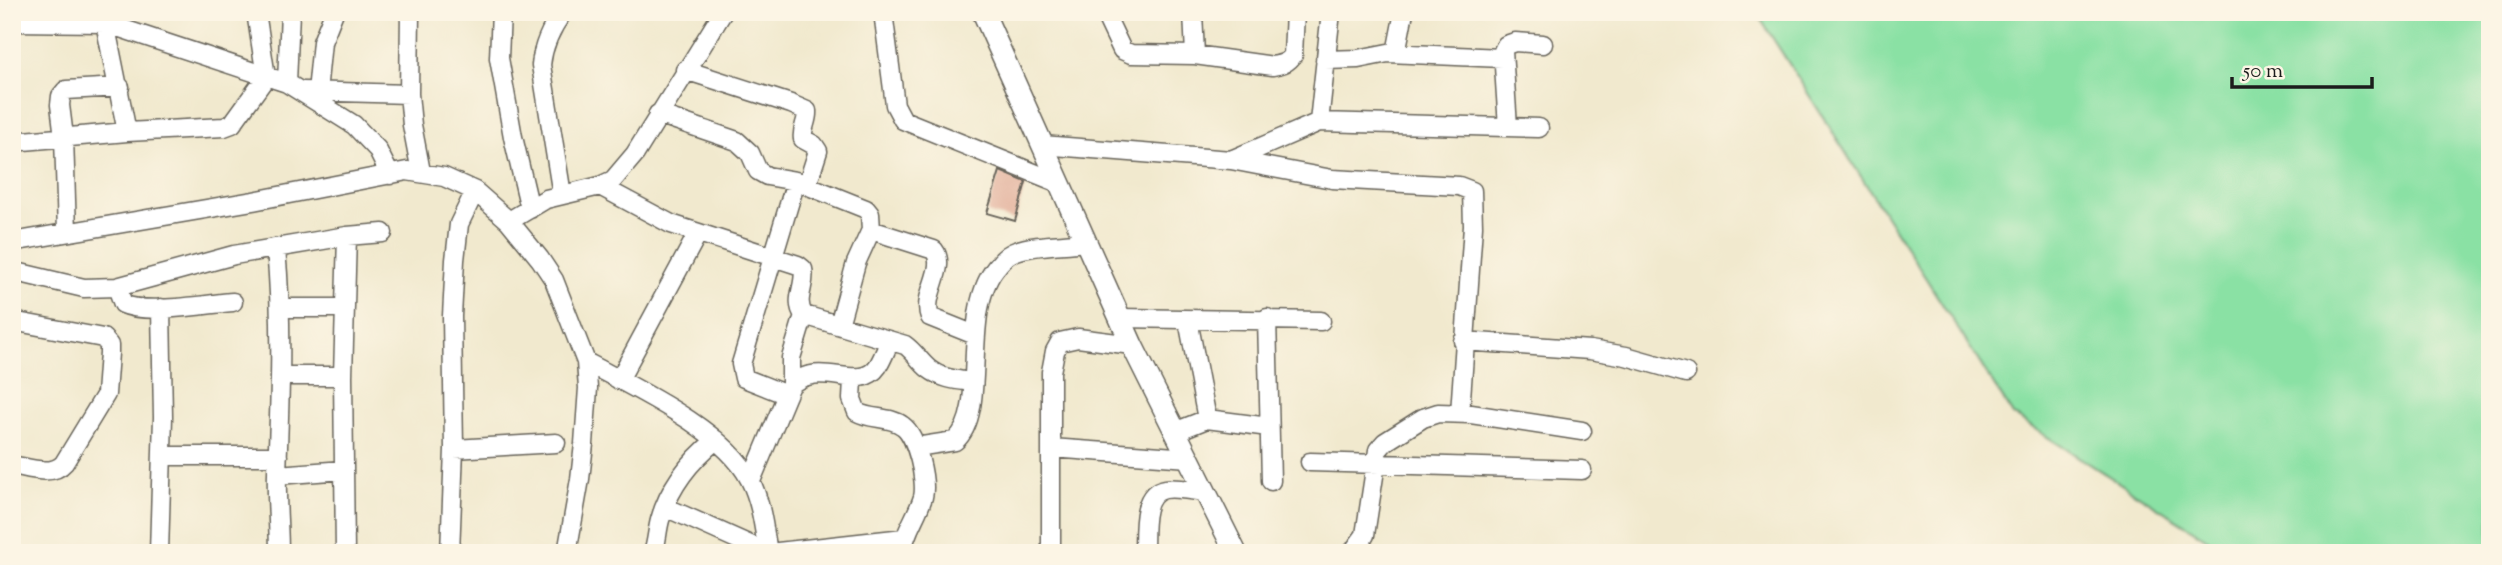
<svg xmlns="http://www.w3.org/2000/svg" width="2502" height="565" font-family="'Sorts Mill Goudy',serif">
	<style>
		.green { fill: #8ae1a4; stroke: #537e60; stroke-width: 2 }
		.building { fill: #dc9c86 }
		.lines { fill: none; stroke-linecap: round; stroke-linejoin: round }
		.minor-casing { stroke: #67645a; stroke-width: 21 }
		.tertiary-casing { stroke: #67645a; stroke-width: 24 }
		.minor { stroke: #fff; stroke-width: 18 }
		.tertiary { stroke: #fff; stroke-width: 21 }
	</style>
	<rect width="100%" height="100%" fill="#fcf5e5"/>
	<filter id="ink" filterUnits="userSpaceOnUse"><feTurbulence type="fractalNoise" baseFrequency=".0143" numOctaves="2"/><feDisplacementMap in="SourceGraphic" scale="14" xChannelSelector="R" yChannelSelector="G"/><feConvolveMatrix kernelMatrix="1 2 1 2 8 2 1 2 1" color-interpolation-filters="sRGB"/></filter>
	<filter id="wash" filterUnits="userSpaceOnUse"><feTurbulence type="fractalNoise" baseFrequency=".00686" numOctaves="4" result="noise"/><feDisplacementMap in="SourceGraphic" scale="28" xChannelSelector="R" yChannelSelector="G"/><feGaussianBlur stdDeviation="1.57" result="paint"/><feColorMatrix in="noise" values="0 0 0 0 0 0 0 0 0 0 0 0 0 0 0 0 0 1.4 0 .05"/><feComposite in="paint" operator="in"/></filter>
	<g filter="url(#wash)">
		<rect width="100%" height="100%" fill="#f1e9ce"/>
		<!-- green -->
		<path class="green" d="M1756 12H2490V553H2229L2013 415Z"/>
		<g id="blocks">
			<!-- building -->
			<path class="building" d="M1000 171 1026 182 1015 221 987 213Z"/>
		</g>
	</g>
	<g filter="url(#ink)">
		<use href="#blocks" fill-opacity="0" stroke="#67645a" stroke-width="2"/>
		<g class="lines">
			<defs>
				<path id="minor" d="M410 12 409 94 412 125 421 172
					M501 12 499 58 513 137 530 209
					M883 12 895 105 903 120 1059 183
					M1104 12 1122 50 1131 54 1195 55 1273 66C1282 64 1288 63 1293 55L1295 12
					M1193 12 1195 55
					M12 22 105 23 287 83 354 125 377 149 390 175
					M105 23 127 132 224 127 232 124 266 77 256 12
					M1396 53 1404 12
					M1325 60 1358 59 1388 53 1502 58
					M685 70 791 104 807 111C808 121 801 129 803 139L814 145 818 151 807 185
					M287 83 290 12
					M303 91 409 94
					M317 92 322 42 334 12
					M658 114 737 141 750 153 758 171 767 176 796 181 866 209 870 214 871 230 856 263 839 325
					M1319 122 1539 128
					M1508 127 1503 51 1506 45 1515 42 1543 44
					M12 142 127 132
					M1042 145 1231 160 1332 179 1459 186 1472 191 1473 226 1460 413
					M1231 160 1319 122 1331 12
					M600 186 671 224 798 265 803 269C807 284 793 300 804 315L905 345C915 352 920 362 929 369 942 379 957 380 972 382
					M562 195 541 65C543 45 551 28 563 12
					M509 221 546 199 600 186 613 180 635 154 723 12
					M871 230 934 250C948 268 921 295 930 317L975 335
					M67 232 64 137 60 105 61 96 66 90 120 87
					M12 242 253 201 407 171 444 177 475 191 509 221 540 259 554 280 586 362 588 388 584 444 580 479 567 553
					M276 249C283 324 280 397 277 473 276 499 279 526 279 553
					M12 271 84 288 117 287 234 255 347 236 383 233
					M117 287 123 304C146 315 206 304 233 302
					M281 308H345
					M1119 318 1321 321
					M1267 318 1271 481
					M1188 320 1207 419
					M12 321 103 338 109 345V353L106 394 64 463C52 477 29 468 12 465
					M1463 341 1590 350 1626 356 1686 373
					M586 362C634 388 725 430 750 480 761 501 764 529 768 553
					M281 376H343
					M853 379 852 399 857 412C871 420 890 416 903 426 917 436 927 482 923 497 917 517 904 532 902 553
					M619 380 698 233
					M791 385V358L804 315
					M787 395 744 378 741 364 796 181
					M1177 431 1207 419 1269 427
					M916 447 955 441C991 409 957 309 999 264 1003 259 1009 253 1016 251 1034 244 1064 245 1085 242
					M1051 448 1189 458
					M454 449 556 443
					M163 456H278
					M1310 462 1582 470
					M277 475 344 470
					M751 481 791 385C821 358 859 394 878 366 883 358 886 349 890 341
					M665 507 768 553
					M159 553 163 417 161 308
					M345 553 343 376 347 236
					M450 553 454 449 452 316 455 260 459 224 475 191
					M653 553C657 542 657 531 660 520 669 488 690 461 716 440
					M769 553 904 538
					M1051 553V372L1055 351 1060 342 1078 338 1132 345
					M1144 553C1145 534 1140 493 1165 489 1177 487 1192 491 1204 492
					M1352 553 1365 535 1378 450 1385 442 1423 418 1438 413 1471 414 1582 431"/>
				<path id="tertiary" d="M983 12 1132 345 1236 553"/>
			</defs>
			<!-- minor casing -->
			<use href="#minor" class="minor-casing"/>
			<!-- tertiary casing -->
			<use href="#tertiary" class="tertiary-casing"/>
			<!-- minor -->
			<use href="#minor" class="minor"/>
			<!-- tertiary -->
			<use href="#tertiary" class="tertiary"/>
		</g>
	</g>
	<!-- margin -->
	<rect width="2502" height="565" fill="none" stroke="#fcf5e5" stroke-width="42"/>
	<!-- scale -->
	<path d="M2232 77v10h140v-10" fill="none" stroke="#1c1c1c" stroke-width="3.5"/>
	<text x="2243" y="77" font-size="21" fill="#1c1c1c" stroke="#fcf5e5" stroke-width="5" paint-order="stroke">50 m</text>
</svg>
